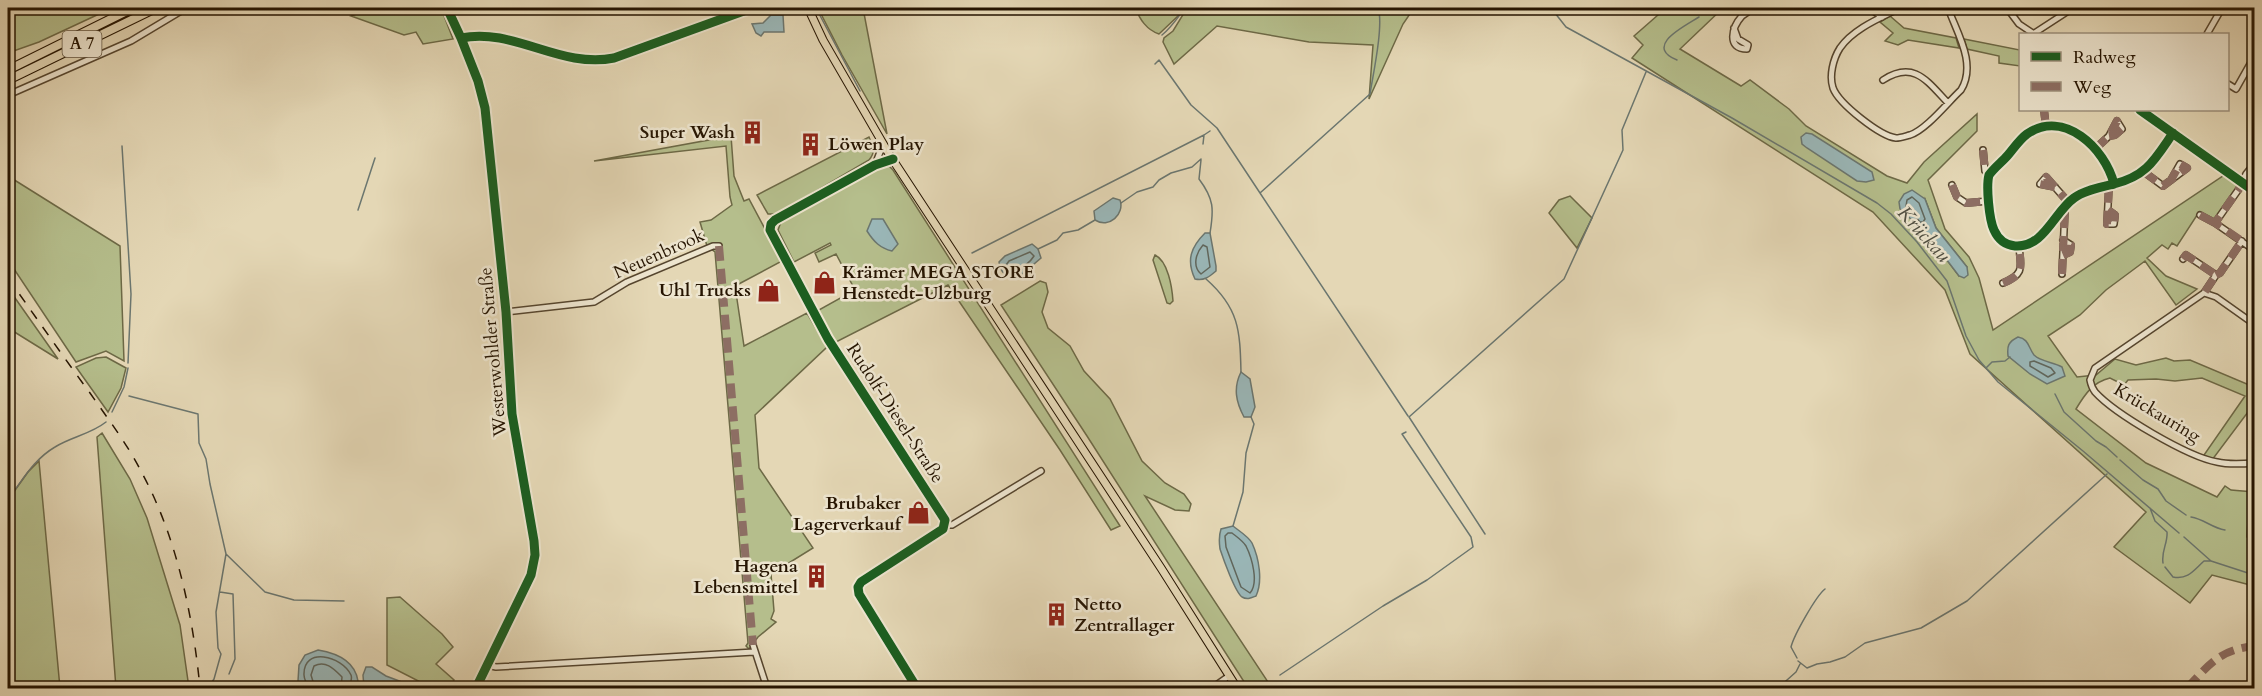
<svg xmlns="http://www.w3.org/2000/svg" width="2262" height="696" font-family="Cardo,serif">
	<style>
		.green { fill: #b5be8c; stroke: #6d6946; stroke-width: 1.5; fill-rule: evenodd }
		.water { fill: #9ab7b8; stroke: #6b766f; stroke-width: 1.5 }
		.lines { fill: none; stroke-linecap: round; stroke-linejoin: round }
		.shore { stroke: #60665c; stroke-width: 1.5 }
		.stream { stroke: #6b766f; stroke-width: 1.5 }
		.minor-casing { stroke: #55452e; stroke-width: 8 }
		.major-casing { stroke: #251401; stroke-width: 9 }
		.highway-casing { stroke: #251401; stroke-width: 10 }
		.minor { stroke: #ede5cf; stroke-width: 5 }
		.major { stroke: #e4d7b5; stroke-width: 7 }
		.highway { stroke: #e4d7b5; stroke-width: 8 }
		.rail { stroke: #251401; stroke-width: 1.5; stroke-dasharray: 10 10; stroke-linecap: butt }
		.quiet { stroke: #8d6e63; stroke-width: 8; stroke-dasharray: 15 8; stroke-linecap: butt }
		.cycleway-casing { stroke: #ede5cf; stroke-width: 13 }
		.cycleway { stroke: #1b5e20; stroke-width: 9 }
		.labels { text-anchor: middle; dominant-baseline: central; stroke-width: 5; stroke-linejoin: round; paint-order: stroke }
		.shield { fill: #ede5cf; stroke: #61533f; stroke-width: 1.5 }
		.shield-label { font-size: 16px; font-weight: bold; fill: #251401 }
		.poi-label { font-size: 18px; font-weight: bold; fill: #251401; stroke: #ede5cf; text-anchor: end }
		.street-label { font-size: 18px; fill: #251401; stroke: #ede5cf }
		.water-label { font-size: 20px; font-style: italic; fill: #4e4d41; stroke: #ede5cf }
	</style>
	<rect width="100%" height="100%" fill="#e4d7b5"/>
	<filter id="stains"><feTurbulence type="fractalNoise" baseFrequency=".00333" numOctaves="4"/><feColorMatrix values="0 0 0 0 .2 0 0 0 0 .09 0 0 0 0 .02 0 0 0 .5 -.17"/></filter>
	<radialGradient id="worn" r=".72"><stop offset=".6" stop-color="#630" stop-opacity="0"/><stop offset="1" stop-color="#630" stop-opacity=".3"/></radialGradient>
	<!-- green -->
	<path class="green" d="M20 8H112L39 42 8 53V21Z
		M374 8H441L453 39 423 44 416 32 404 35 351 16Z
		M818 8H863L887 134 842 55Z
		M1136 8H1183L1179 15 1159 34C1147 30 1139 19 1136 8Z
		M1187 8H1414L1403 24 1369 99 1373 45 1309 42 1217 26 1174 64 1163 42 1164 38 1173 31Z
		M1666 8H1723L1680 49 1741 86 1750 80 1789 109 1806 126 1887 176 1907 183 1924 162 1977 114V131L1928 180 1945 229 1969 257 1979 278 1993 330 2226 174 2239 183 2254 167V181L2243 189 2213 221 2199 212 2177 246 2172 243 2168 249 2162 245 2147 258 2166 276 2197 289 2176 305 2145 261 2106 290 2080 315 2048 336 2077 377 2096 375 2115 359 2136 365 2166 358 2174 361 2190 360 2254 387V404L2212 460 2204 455 2245 396 2202 378 2175 381 2156 379 2128 380 2124 385 2110 378C2093 382 2085 394 2076 409L2146 463 2217 497 2225 486 2231 490 2254 492V514L2248 520 2247 537 2254 544V586L2212 575 2190 603 2114 547 2146 512 1970 354 1945 290 1873 212 1632 58 1643 45 1634 36ZM1925 199 1936 228 1967 267 1959 276 1928 235 1918 228Z
		M1890 16 1904 28 1956 38 1959 48 1908 40 1898 45 1885 41 1893 33 1880 22Z
		M1964 39 2020 50V66L1999 63V56L1967 49Z
		M731 136 734 176 744 201 749 199 782 261 735 286 744 346 807 313 827 347 755 415 759 468 813 548 771 574 774 611 771 619 776 622 758 637 749 649 746 646 748 643 715 252 707 246 700 222 711 220 732 205 730 197 726 146 594 161Z
		M869 137C873 147 876 152 869 160L777 214H768L757 195Z
		M883 166H889L893 170 1120 526 1111 530 1060 450 948 285 834 343 817 311 855 290 836 254 819 262 815 253 831 245 830 243 794 262 778 230 781 222Z
		M8 176 120 246 124 361 106 351 76 362 8 260Z
		M1570 196 1592 218 1577 248 1549 213 1559 200Z
		M1155 255C1168 261 1172 287 1173 301L1170 304 1167 303 1153 260Z
		M1040 281 1046 283 1048 292 1042 312 1048 328 1070 346 1084 371 1110 399 1142 461 1165 483 1184 494 1191 504 1189 511 1175 510 1145 496 1272 688H1248L1087 436 1001 305Z
		M8 288 58 359 8 328Z
		M106 357 126 368 121 388 108 412 76 367 96 358Z
		M102 433 130 479 147 518 180 625 189 688H116L97 437Z
		M39 461 60 688H8V500L28 472Z
		M400 597 442 634 453 647 436 664 454 680 449 688H432L387 665V598Z"/>
	<!-- water -->
	<path class="water" d="M771 15H783L784 32H764L761 36 756 33 752 24 763 23Z
		M1806 133 1812 134 1872 172 1874 180 1866 182 1857 181 1807 148 1802 144 1801 137Z
		M1912 190 1925 199 1936 228 1967 267 1968 275 1964 278 1959 276 1928 235 1900 209 1899 202 1904 194Z
		M1113 198 1120 200C1125 214 1109 229 1095 220L1094 211Z
		M872 219H883L898 244 892 251C880 248 874 242 867 231Z
		M1205 233H1210L1216 266V271C1209 277 1204 281 1195 279 1186 260 1191 247 1205 233Z
		M1032 244 1038 249 1041 258 1021 275 1011 279C1003 274 1000 270 999 262L1005 256Z
		M2018 337C2029 339 2028 347 2034 355 2041 362 2054 362 2062 367L2065 376 2047 384 2030 374 2008 356C2007 346 2008 342 2018 337Z
		M1241 372 1250 379 1255 407 1251 417H1244C1236 402 1233 388 1241 372Z
		M1233 526C1239 531 1248 536 1252 543 1259 558 1263 581 1256 596 1251 598 1247 600 1242 597 1235 592 1223 558 1220 549 1219 542 1219 535 1221 529Z
		M318 650C336 653 355 661 358 681L353 688H303L298 681 299 665 305 655Z
		M366 667H372L386 676 418 688H364L363 675Z"/>
	<g class="lines">
		<!-- shore -->
		<path class="shore" d="M1912 197 1919 203 1925 219 1923 222H1920L1906 206 1907 200Z
			M1203 245 1207 247 1210 267 1201 274C1192 266 1196 253 1203 245Z
			M1030 252 1034 256C1029 264 1020 269 1012 272L1006 265 1009 261Z
			M2034 361 2051 368 2055 373 2048 377 2030 366V362Z
			M1228 533H1232C1237 537 1243 541 1246 546 1252 558 1259 583 1250 593L1241 587 1226 547 1225 536Z
			M308 688C307 683 304 680 304 675 303 646 342 656 351 675 353 680 349 684 349 688
			M315 688 311 675 314 666C326 660 334 669 342 677L341 688"/>
		<!-- stream -->
		<path class="stream" d="M816 8 860 91
			M1551 8 1566 27 1732 118 1877 203 1891 214 1917 242 1947 281 1966 336 1979 360 1998 382 2083 451 2179 533
			M1702 14 1710 8
			M1162 35C1172 27 1178 17 1185 8
			M1677 60C1643 46 1685 26 1699 17
			M1155 64 1159 60 1191 105 1217 128 1260 193 1370 94C1373 75 1384 24 1378 8
			M1203 144 1204 135 1210 131
			M122 146 131 294 128 363
			M1201 160 1199 179C1214 199 1214 209 1210 233
			M1260 193 1408 416
			M1121 203 1137 192 1153 187 1159 180 1171 173 1192 167 1201 159
			M358 210 375 158
			M1038 249 1057 240 1063 233 1078 230 1095 220
			M972 253 1204 135
			M1206 279C1239 308 1240 330 1241 372
			M1986 368 1992 362 2005 361 2010 357
			M2055 394 2064 412 2096 441 2106 447 2117 457
			M129 396 198 414 199 443 206 459 210 484 226 554 216 612 218 648 221 654 214 679 208 688
			M112 412 124 387 128 368
			M2120 460 2143 480 2158 489 2166 501 2186 515
			M8 499C23 480 33 460 55 447 71 437 91 434 106 422
			M2150 508 2155 521 2167 532C2168 543 2161 551 2163 563
			M2191 517C2204 519 2212 528 2225 530
			M1233 526 1243 492 1246 453 1254 424 1251 417
			M1485 534 1409 417 1564 279 1623 150 1622 130 1646 72
			M2184 537 2211 561 2254 575
			M226 554 265 592 294 600 344 601
			M2165 567 2173 577C2188 580 2194 570 2204 561H2210
			M220 592 233 594 235 659 229 674
			M1797 658 1791 647C1794 635 1816 596 1825 589
			M1798 661 1807 668 1817 664 1830 662 1845 657 1865 643 1921 628 1967 601 2107 474
			M1280 675 1383 606 1427 580 1473 547 1471 537 1402 434 1406 432
			M1778 688 1796 672 1800 664"/>
		<defs>
			<path id="minor" d="M447 8 461 38 478 81 485 108 506 312 512 414 534 541 535 555 531 575 476 688
				M1869 8 1882 17
				M1900 8C1880 18 1853 29 1840 48 1833 59 1829 76 1833 88 1839 104 1880 136 1896 138 1900 138 1906 136 1910 135 1926 130 1948 102 1961 90 1977 64 1957 33 1948 8
				M2007 8 2019 24 2034 34
				M2124 8 2126 9
				M1734 28 1738 39 1748 45 1747 49C1726 49 1732 27 1742 16 1746 13 1751 10 1755 8
				M2033 34 2073 8
				M2207 34 2222 8
				M461 38C514 27 560 69 614 58L752 8
				M1883 80C1914 60 1927 81 1948 103
				M2228 84 2236 89 2254 57
				M8 95 131 41 186 8
				M2044 110 2046 127
				M2140 110 2254 191
				M2095 149 2109 136 2117 121 2122 129 2115 135 2109 136
				M1983 150 1985 171 1989 175
				M893 159 875 165 775 220 771 224 770 230 828 339 945 520 943 529 861 582 858 587 859 594 917 688
				M2254 164 2246 174 2241 186 2215 223 2254 250
				M875 165 880 152 879 138
				M2144 172 2163 186 2187 168 2180 164 2171 180
				M2114 184C2101 187 2085 190 2074 198 2054 212 2044 248 2015 246 2005 245 1998 239 1994 230 1989 219 1986 186 1989 175 1995 167 2002 162 2008 155 2014 148 2020 139 2027 134 2064 109 2105 148 2114 184 2147 176 2155 159 2173 133
				M1952 185 1957 197 1966 203 1989 201
				M2055 187 2040 184 2046 177 2069 203
				M2108 210 2115 215 2114 224H2107L2109 185
				M2200 215 2215 223
				M2063 255 2070 252 2071 245 2063 240
				M2183 259 2186 255 2216 275 2204 293
				M2062 274 2065 209
				M2216 275 2220 273 2242 241
				M2003 283C2025 274 2021 267 2019 247
				M506 312 594 302 627 282 713 246H719
				M2254 324 2216 297 2204 293 2095 368 2090 380C2091 385 2092 388 2095 392 2115 414 2188 457 2217 462 2229 465 2242 464 2254 463
				M945 525H952L1041 471
				M753 645 767 688
				M487 665 496 667 754 652
				M1212 688 1229 676"/>
			<path id="major" d="M808 8 823 40 889 154 1161 568 1237 688"/>
			<path id="highway" d="M8 70 133 8
				M8 80 156 8"/>
		</defs>
		<!-- minor casing -->
		<use href="#minor" class="minor-casing"/>
		<!-- major casing -->
		<use href="#major" class="major-casing"/>
		<!-- highway casing -->
		<use href="#highway" class="highway-casing"/>
		<!-- minor -->
		<use href="#minor" class="minor"/>
		<!-- major -->
		<use href="#major" class="major"/>
		<!-- highway -->
		<use href="#highway" class="highway"/>
		<!-- rail -->
		<path class="rail" d="M8 278C35 316 62 355 90 393 108 419 128 445 142 473 177 538 193 616 200 688"/>
		<!-- quiet -->
		<path class="quiet" d="M2044 110 2046 127
			M2095 149 2109 136 2117 121 2122 129 2115 135 2109 136
			M1983 150 1985 171 1989 175
			M2144 172 2163 186 2187 168 2180 164 2171 180
			M1952 185 1957 197 1966 203 1989 201
			M2055 187 2040 184 2046 177 2069 203
			M2108 210 2115 215 2114 224H2107L2109 185
			M2200 215 2215 223
			M719 246 753 645
			M2063 255 2070 252 2071 245 2063 240
			M2183 259 2186 255 2216 275 2204 293
			M2062 274 2065 207
			M2216 275 2220 273 2242 241 2215 223 2243 183
			M2003 283C2025 274 2021 267 2019 247
			M2187 688C2210 664 2219 650 2254 646"/>
		<defs>
			<path id="cycleway" d="M447 8 461 38 478 81 485 108 506 312 512 414 534 541 535 555 531 575 476 688
				M461 38C514 27 560 69 614 58L752 8
				M2140 110 2254 191
				M893 159 875 165 775 220 771 224 770 230 828 339 945 520 943 529 861 582 858 587 859 594 917 688
				M2114 184C2101 187 2085 190 2074 198 2054 212 2044 248 2015 246 2005 245 1998 239 1994 230 1989 219 1986 186 1989 175 1995 167 2002 162 2008 155 2014 148 2020 139 2027 134 2064 109 2105 148 2114 184 2147 176 2155 159 2173 133"/>
		</defs>
		<!-- cycleway casing -->
		<use href="#cycleway" class="cycleway-casing"/>
		<!-- cycleway -->
		<use href="#cycleway" class="cycleway"/>
	</g>
	<!-- icons -->
	<defs>
		<symbol id="building-bare" viewBox="-9 -9 18 18"><path d="M-4-6H4V6H1V3H-1V6H-4ZM-2.5-4.3h1.7v1.8h-1.7ZM.8-4.3h1.7v1.8H.8ZM-2.5-1h1.7V.8h-1.7ZM.8-1h1.7V.8H.8Z" fill="#8f2418" stroke="#ede5cf" stroke-width="2.5" paint-order="stroke"/></symbol>
		<symbol id="shop-bare" viewBox="-9 -9 18 18"><path d="M-5-2.5h2.3a2.7 3.5 0 0 1 5.4 0H5L5.5 6h-11ZM-1.5-2.5h3a1.5 2.3 0 0 0-3 0Z" fill="#8f2418" stroke="#ede5cf" stroke-width="2.5" paint-order="stroke"/></symbol>
	</defs>
	<g fill-rule="evenodd">
		<use href="#building-bare" x="736" y="116" width="33" height="33"/>
		<use href="#building-bare" x="794" y="128" width="33" height="33"/>
		<use href="#shop-bare" x="808" y="266" width="33" height="33"/>
		<use href="#shop-bare" x="752" y="274" width="33" height="33"/>
		<use href="#shop-bare" x="902" y="496" width="33" height="33"/>
		<use href="#building-bare" x="800" y="560" width="33" height="33"/>
		<use href="#building-bare" x="1040" y="598" width="33" height="33"/>
	</g>
	<g class="labels">
		<!-- shield labels -->
		<rect class="shield" x="62.5" y="31" width="39" height="26" rx="4.5"/>
		<g class="shield-label">
			<text x="82" y="44">A 7</text>
		</g>
		<!-- poi labels -->
		<g class="poi-label">
			<text x="735" y="132">Super Wash</text>
			<text x="828" y="144" text-anchor="start">Löwen Play</text>
			<text x="842" y="272" text-anchor="start">Krämer MEGA STORE<tspan x="842" dy="21">Henstedt-Ulzburg</tspan></text>
			<text x="751" y="290">Uhl Trucks</text>
			<text x="901" y="503">Brubaker<tspan x="901" dy="21">Lagerverkauf</tspan></text>
			<text x="798" y="566">Hagena<tspan x="798" dy="21">Lebensmittel</tspan></text>
			<text x="1074" y="604" text-anchor="start">Netto<tspan x="1074" dy="21">Zentrallager</tspan></text>
		</g>
		<!-- street labels -->
		<g class="street-label">
			<text transform="translate(659 254) rotate(-24)">Neuenbrook</text>
			<text transform="translate(493 352) rotate(-95)">Westerwohlder Straße</text>
			<text transform="translate(895 413) rotate(57)">Rudolf-Diesel-Straße</text>
			<text transform="translate(2157 413) rotate(31)">Krückauring</text>
		</g>
		<!-- water labels -->
		<g class="water-label">
			<text transform="translate(1924 234) rotate(48)">Krückau</text>
		</g>
	</g>
	<!-- margin -->
	<rect width="2262" height="696" fill="none" stroke="#e4d7b5" stroke-width="30"/>
	<rect x="9" y="9" width="2244" height="678" fill="none" stroke="#251401" stroke-width="3"/>
	<rect x="15" y="15" width="2232" height="666" fill="none" stroke="#251401" stroke-width="1.5"/>
	<!-- legend -->
	<rect x="2019" y="33" width="210" height="78" fill="#ede5cf" stroke="#9d917d" stroke-width="1.5"/>
	<rect x="2031" y="52" width="30" height="9" fill="#1b5e20" stroke="#9d917d" stroke-width="1.5"/>
	<text x="2073" y="63" font-size="18" fill="#251401">Radweg</text>
	<rect x="2031" y="82" width="30" height="9" fill="#8d6e63" stroke="#9d917d" stroke-width="1.5"/>
	<text x="2073" y="93" font-size="18" fill="#251401">Weg</text>
	<rect width="100%" height="100%" filter="url(#stains)"/>
	<rect width="100%" height="100%" fill="url(#worn)"/>
</svg>
